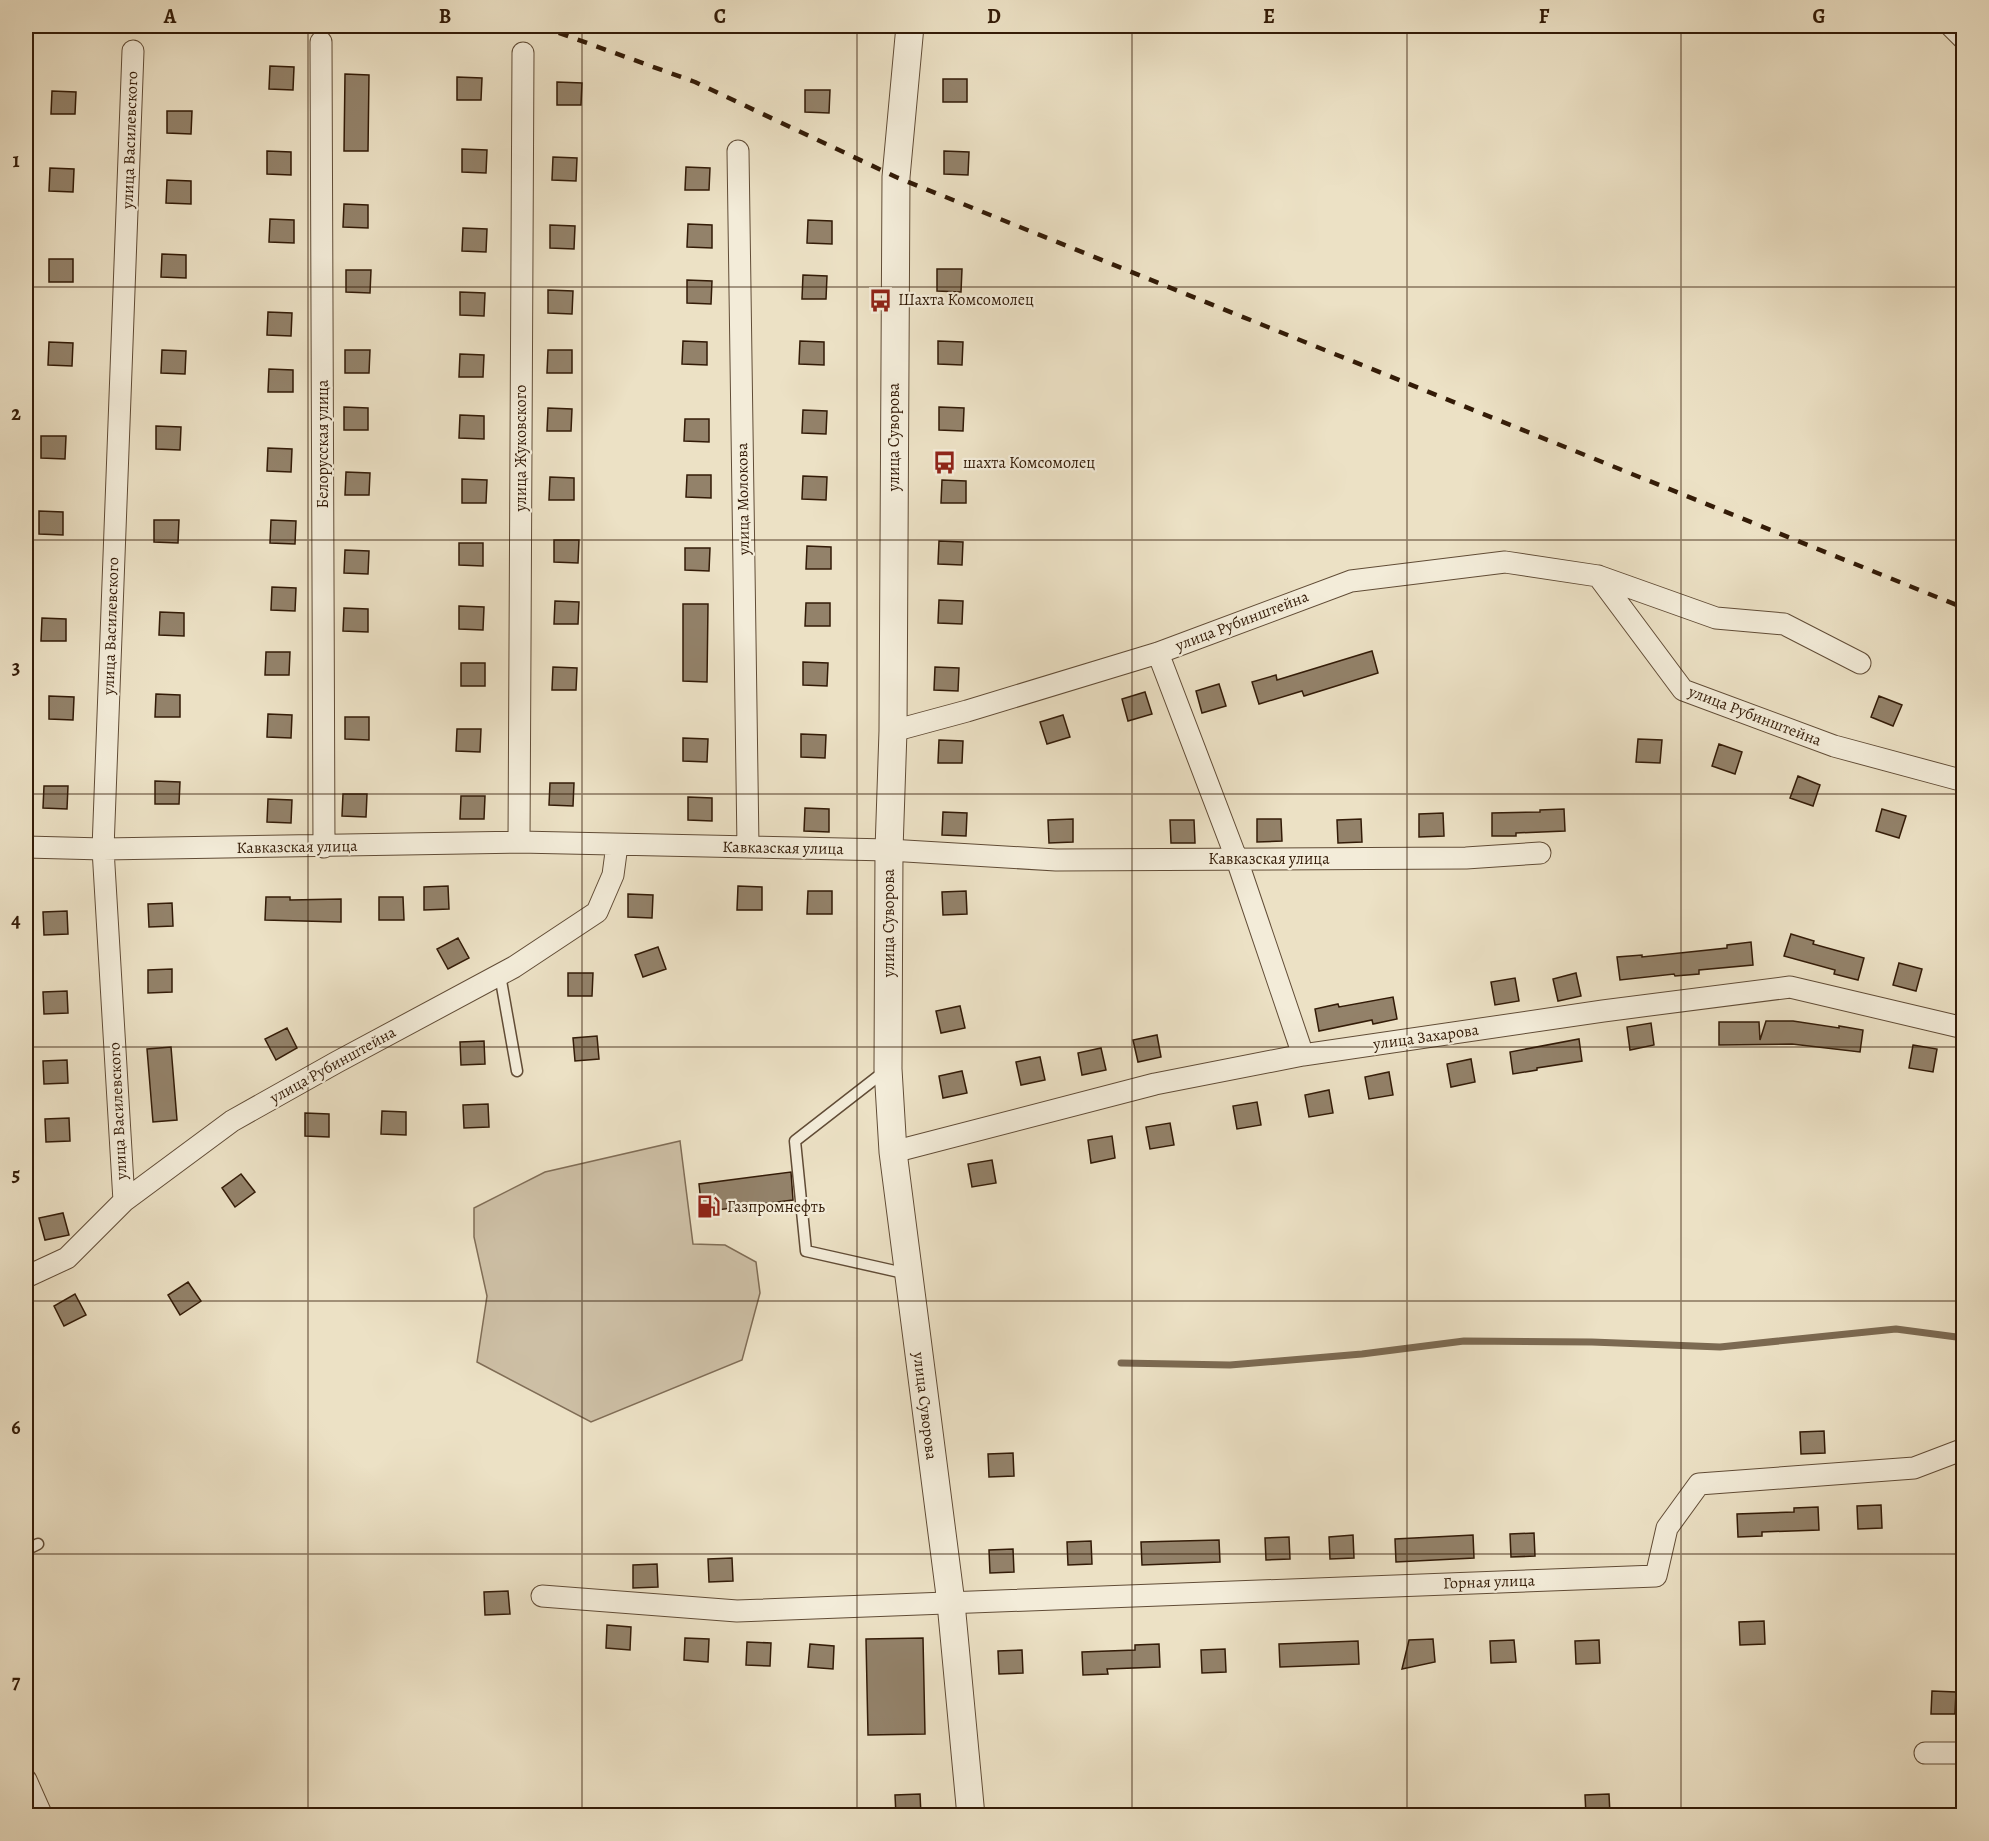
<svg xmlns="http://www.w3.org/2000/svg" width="1989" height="1841" font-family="Alegreya,serif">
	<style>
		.green { fill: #cdbfa5; stroke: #806d56; stroke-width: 1.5 }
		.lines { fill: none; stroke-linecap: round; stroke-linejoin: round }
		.stream { stroke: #7c6a52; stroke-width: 7 }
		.building { fill: #93826a; stroke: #331b07; stroke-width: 1.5 }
		.service-casing { stroke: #614c36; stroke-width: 13 }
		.minor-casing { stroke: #614c36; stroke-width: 23 }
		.tertiary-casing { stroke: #614c36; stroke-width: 29 }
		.service { stroke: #f3ecd9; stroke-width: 10 }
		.minor { stroke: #f3ecd9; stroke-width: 21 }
		.tertiary { stroke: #f3ecd9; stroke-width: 27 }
		.rail { stroke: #331b07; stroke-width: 4.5; stroke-dasharray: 10 10; stroke-linecap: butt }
		.grid { fill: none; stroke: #331b07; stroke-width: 1.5; stroke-opacity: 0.55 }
		.labels { text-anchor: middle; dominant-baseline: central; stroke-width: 4.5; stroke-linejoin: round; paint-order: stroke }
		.street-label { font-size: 16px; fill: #331b07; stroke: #f3ecd9 }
		.poi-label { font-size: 16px; fill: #331b07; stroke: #f3ecd9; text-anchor: start }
		.neatline { fill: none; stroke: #331b07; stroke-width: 2 }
		.grid-label { font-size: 20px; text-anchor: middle; font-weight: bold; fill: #331b07 }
	</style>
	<rect width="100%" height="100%" fill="#ece1c5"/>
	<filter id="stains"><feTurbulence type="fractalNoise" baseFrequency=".00333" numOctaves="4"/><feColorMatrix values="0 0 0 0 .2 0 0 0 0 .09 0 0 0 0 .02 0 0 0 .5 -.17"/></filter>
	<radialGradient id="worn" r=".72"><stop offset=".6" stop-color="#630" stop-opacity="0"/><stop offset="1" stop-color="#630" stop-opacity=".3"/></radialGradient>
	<!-- green -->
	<path class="green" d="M680 1141 693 1244 725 1245 756 1262 760 1293 742 1360 591 1422 477 1362 487 1296 474 1237V1208L545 1172Z"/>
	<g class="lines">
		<!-- stream -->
		<path class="stream" d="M1121 1363 1230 1365 1362 1354 1464 1341 1592 1342 1720 1347 1896 1329 1964 1338"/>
	</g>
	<!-- building -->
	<path class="building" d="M270 66 294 67 293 90 269 89Z
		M345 74 369 75 368 151H344Z
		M457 77 482 78 481 100H457Z
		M943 79H967V102H943Z
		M557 82 582 83 581 105H557Z
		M805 90H830L829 113 805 112Z
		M52 91 76 92 75 114H51Z
		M167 111H192L191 134 167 133Z
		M462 149 487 150 486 173 462 172Z
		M267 151 291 152V175L267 174Z
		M944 151 969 152 968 175 944 174Z
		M553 157 577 158 576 181 552 180Z
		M686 167 710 168 709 190H685Z
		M50 168 74 169 73 192 49 191Z
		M167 180 191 181V204L166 203Z
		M344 204 368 205V228L343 227Z
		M270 219 294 220V243L269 242Z
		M808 220 832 221V244L807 243Z
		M688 224 712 225V248L687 247Z
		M550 225 575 226 574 249 550 248Z
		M463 228 487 229 486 252 462 251Z
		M162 254 186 255V278L161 277Z
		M49 259H73V282H49Z
		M937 269H962L961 292 937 291Z
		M346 270H371L370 293 346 292Z
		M803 275 827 276 826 299H802Z
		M687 280 712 281 711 304 687 303Z
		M548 290 573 291 572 314 548 313Z
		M460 292 485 293 484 316 460 315Z
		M268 312 292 313 291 336 267 335Z
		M683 341 707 342V365L682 364Z
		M800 341 824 342V365L799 364Z
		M938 341 963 342 962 365 938 364Z
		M49 342 73 343 72 366 48 365Z
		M162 350 186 351 185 374 161 373Z
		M345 350H370L369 373H345Z
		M548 350H572V373H547Z
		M460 354 484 355 483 377H459Z
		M269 369 293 370V392H268Z
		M344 407 368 408V430H344Z
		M939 407 964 408 963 431 939 430Z
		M548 408 572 409 571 431H547Z
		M803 410 827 411 826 434 802 433Z
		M460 415 484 416V439L459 438Z
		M685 419H709V442L684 441Z
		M156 426 181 427 180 450 156 449Z
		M41 436H66L65 459 41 458Z
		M268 448 292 449 291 472 267 471Z
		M346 472 370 473 369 495H345Z
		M687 475H711V498L686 497Z
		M803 476 827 477 826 500 802 499Z
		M550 477 574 478V500H549Z
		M462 479 487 480 486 503H462Z
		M942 480 966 481V503H941Z
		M39 511 63 512V535L39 534Z
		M154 520H179L178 543 154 542Z
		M271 520 296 521 295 544 270 543Z
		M554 540H579L578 563 554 562Z
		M939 541 963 542 962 565 938 564Z
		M459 543H483V566L459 565Z
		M807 546 831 547V569H806Z
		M685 548H710L709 571 685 570Z
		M345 550 369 551 368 574 344 573Z
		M272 587 296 588 295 611 271 610Z
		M939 600 963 601 962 624 938 623Z
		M555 601 579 602 578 624H554Z
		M806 603H830V626H805Z
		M683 604H708L707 682 683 681Z
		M459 606 484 607 483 630 459 629Z
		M344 608 368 609V632L343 631Z
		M160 612 184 613V636L159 635Z
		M42 618 66 619V641H41Z
		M1372 651 1378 673 1304 696 1302 691 1259 704 1252 682 1276 675 1277 680Z
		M266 652H290L289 675H265Z
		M803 662 828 663 827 686 803 685Z
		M461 663H485V686H461Z
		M553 667 577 668 576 690H552Z
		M935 667 959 668 958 691 934 690Z
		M1219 684 1226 706 1202 713 1196 691Z
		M1145 692 1152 714 1128 721 1122 699Z
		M156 694 180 695V717H155Z
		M49 696 74 697 73 720 49 719Z
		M1879 696 1902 705 1893 726 1871 717Z
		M268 714 292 715 291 738 267 737Z
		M1063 715 1070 737 1047 744 1040 722Z
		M345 717H369V740L345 739Z
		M457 729H481L480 752 456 751Z
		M801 734 826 735 825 758 801 757Z
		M683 738 708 739 707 762 683 761Z
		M1638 739 1662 740 1660 763 1636 762Z
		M939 740 963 741 962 763H938Z
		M1719 744 1742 752 1735 774 1712 766Z
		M1798 776 1820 785 1813 806 1790 798Z
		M155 781 180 782 179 804H155Z
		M550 783H574L573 806 549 805Z
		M44 786H68L67 809 43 808Z
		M343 794H367L366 817 342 816Z
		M461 796H485L484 819H460Z
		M688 797 712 798V821L688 820Z
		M268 799 292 800 291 823 267 822Z
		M805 808 829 809V832L804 831Z
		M1564 809 1565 831 1516 833V836H1492V813L1540 812V810Z
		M1882 809 1906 816 1899 838 1876 831Z
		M943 812 967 813 966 836 942 835Z
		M1443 813 1444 836 1419 837V814Z
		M1073 819V842L1049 843 1048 820Z
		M1257 819H1281L1282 841 1257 842Z
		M1361 819 1362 842 1338 843 1337 820Z
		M1170 820H1194L1195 843H1171Z
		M448 886 449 909 424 910V887Z
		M738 886 762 887V910H737Z
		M808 891H832V914H807Z
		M966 891 967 914 943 915 942 892Z
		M628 894 653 895 652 918 628 917Z
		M266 897H290V900L341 899V922L265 920Z
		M379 897H403L404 920H379Z
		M172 903 173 926 149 927 148 904Z
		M67 911 68 934 44 935 43 912Z
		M1791 934 1814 941 1813 944 1864 958 1858 980 1834 974 1835 970 1784 956Z
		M458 938 469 958 448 969 437 949Z
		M1751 942 1753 965 1699 970V974L1675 976 1674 974 1620 980 1617 957 1642 955V957L1727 948V945Z
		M658 947 666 969 643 977 635 955Z
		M1899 963 1922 969 1916 991 1893 985Z
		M172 969V992L148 993V970Z
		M568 973H593L592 996H568Z
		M1576 973 1581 996 1558 1001 1553 979Z
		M1515 978 1519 1001 1495 1005 1491 982Z
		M67 991 68 1013 44 1014 43 992Z
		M1393 997 1397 1019 1373 1024 1372 1020 1319 1031 1315 1009 1338 1004 1339 1007Z
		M960 1006 965 1028 941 1033 936 1011Z
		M1766 1021H1793L1839 1028V1026L1863 1030 1860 1052 1792 1044 1719 1045V1022H1759L1760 1040Z
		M1651 1023 1654 1045 1630 1050 1627 1027Z
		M287 1028 297 1048 276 1060 265 1039Z
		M1157 1035 1161 1057 1138 1062 1133 1040Z
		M597 1036 599 1059 575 1061 573 1038Z
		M1579 1039 1582 1061 1537 1068V1070L1513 1074 1510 1052Z
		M484 1041 485 1064 461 1065 460 1042Z
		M1913 1045 1937 1049 1933 1072 1909 1068Z
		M171 1047 177 1120 153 1122 147 1049Z
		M1101 1048 1106 1070 1082 1075 1078 1053Z
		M1040 1057 1045 1080 1021 1085 1016 1062Z
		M1471 1059 1475 1082 1451 1087 1447 1064Z
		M67 1060 68 1083 44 1084 43 1061Z
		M962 1071 967 1093 943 1098 939 1076Z
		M1389 1072 1393 1095 1369 1099 1365 1077Z
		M1329 1090 1333 1113 1309 1117 1305 1095Z
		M1257 1102 1261 1125 1237 1129 1233 1106Z
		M488 1104 489 1127 464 1128 463 1105Z
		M382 1111 406 1112V1135L381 1134Z
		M305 1113 329 1114V1137L305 1136Z
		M69 1118 70 1141 46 1142 45 1119Z
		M1170 1123 1174 1145 1150 1149 1146 1127Z
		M1112 1136 1115 1158 1091 1163 1088 1140Z
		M992 1160 996 1183 972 1187 968 1164Z
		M791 1172 793 1200 702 1212 699 1184Z
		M241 1174 255 1192 235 1207 222 1188Z
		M63 1213 69 1235 45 1240 39 1218Z
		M188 1282 201 1301 180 1315 168 1295Z
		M75 1294 86 1315 64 1326 54 1306Z
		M1824 1431 1825 1453 1801 1454 1800 1432Z
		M1013 1453 1014 1476 989 1477 988 1454Z
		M1881 1505 1882 1528 1858 1529 1857 1506Z
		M1818 1507 1819 1530 1762 1532V1536L1738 1537 1737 1514 1794 1512V1508Z
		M1534 1533 1535 1556 1511 1557 1510 1534Z
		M1353 1535 1354 1558 1330 1559 1329 1537Z
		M1473 1535 1474 1558 1396 1562 1395 1539Z
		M1289 1537 1290 1559 1266 1560 1265 1538Z
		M1219 1540 1220 1562 1142 1565 1141 1542Z
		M1091 1541 1092 1564 1068 1565 1067 1542Z
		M1013 1549 1014 1572 990 1573 989 1550Z
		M732 1558 733 1581 709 1582 708 1559Z
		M657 1564 658 1587 633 1588V1565Z
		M508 1591 510 1614 485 1615 484 1592Z
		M1764 1621 1765 1644 1740 1645 1739 1622Z
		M607 1625 631 1627 630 1650 606 1648Z
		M685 1638 709 1639 708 1662 684 1660Z
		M923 1638 925 1734 868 1735 866 1639Z
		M1433 1639 1435 1662 1402 1669 1409 1640Z
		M1514 1640 1516 1662 1491 1663 1490 1641Z
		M1599 1640 1600 1663 1576 1664 1575 1641Z
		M1358 1641 1359 1664 1280 1667 1279 1644Z
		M747 1642 771 1643 770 1666 746 1665Z
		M810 1644 834 1646 833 1669 808 1667Z
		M1159 1644 1160 1667 1107 1669 1108 1674 1083 1675 1082 1652 1135 1650V1645Z
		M1225 1649 1226 1672 1202 1673 1201 1650Z
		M1022 1650 1023 1673 999 1674 998 1651Z
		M1932 1691 1956 1692 1955 1714H1931Z
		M920 1794 921 1815H896L895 1795Z
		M1609 1794 1610 1815H1586L1585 1795Z"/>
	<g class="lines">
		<defs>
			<path id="service" d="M500 975 517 1071
				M885 1071 795 1141 806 1251 908 1274
				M26 1550 38 1544"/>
			<path id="minor" d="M1951 26 1964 39
				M321 42 324 847
				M738 151 748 847
				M1598 576 1683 690 1834 746 1964 781
				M1158 653 1237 860 1303 1055
				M893 731 967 711 1158 653 1351 581 1505 562 1598 576 1716 618 1784 624 1860 663
				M519 842 523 53
				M26 847 103 849 519 842 889 850 1056 860 1466 858 1540 853
				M893 1152 1155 1084 1303 1055 1603 1011 1790 987 1964 1028
				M124 1201 103 849 133 51
				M26 1277 67 1258 124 1201 232 1121 337 1062 514 967 597 912 613 875 617 845
				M542 1596 737 1611 1656 1576 1667 1528 1699 1484 1914 1468 1964 1449
				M1925 1753H1964
				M26 1780 42 1816"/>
			<path id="tertiary" d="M910 26 896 177 893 731 889 850 888 1069 893 1152 951 1603 971 1816"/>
		</defs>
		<!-- service casing -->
		<use href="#service" class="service-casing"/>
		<!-- minor casing -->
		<use href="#minor" class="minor-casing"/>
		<!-- tertiary casing -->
		<use href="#tertiary" class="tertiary-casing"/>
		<!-- service -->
		<use href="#service" class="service"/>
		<!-- minor -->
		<use href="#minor" class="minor"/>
		<!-- tertiary -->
		<use href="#tertiary" class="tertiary"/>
		<!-- rail -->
		<path class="rail" d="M540 26 695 82 896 177 1964 608"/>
	</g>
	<!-- grid -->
	<path class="grid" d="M308 26V1816M582 26V1816M857 26V1816M1132 26V1816M1407 26V1816M1681 26V1816M26 287H1964M26 540H1964M26 794H1964M26 1047H1964M26 1301H1964M26 1554H1964"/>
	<!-- icons -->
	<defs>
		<symbol id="bus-bare" viewBox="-9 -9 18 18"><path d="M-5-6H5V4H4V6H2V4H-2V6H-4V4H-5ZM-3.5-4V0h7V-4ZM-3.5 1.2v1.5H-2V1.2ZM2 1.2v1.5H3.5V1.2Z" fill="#8f2418" stroke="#f3ecd9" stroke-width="2.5" paint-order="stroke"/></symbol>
		<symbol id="fuel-bare" viewBox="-9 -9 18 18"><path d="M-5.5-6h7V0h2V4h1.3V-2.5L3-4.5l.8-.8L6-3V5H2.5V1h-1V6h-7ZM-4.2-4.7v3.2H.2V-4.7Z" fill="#8f2418" stroke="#f3ecd9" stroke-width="2.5" paint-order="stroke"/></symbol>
	</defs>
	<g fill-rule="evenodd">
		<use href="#bus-bare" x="864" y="284" width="33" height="33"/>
		<use href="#bus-bare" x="928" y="446" width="33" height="33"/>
		<use href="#fuel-bare" x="692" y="1190" width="33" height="33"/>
	</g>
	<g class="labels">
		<!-- street labels -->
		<g class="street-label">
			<text transform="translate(130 140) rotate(-88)">улица Василевского</text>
			<text transform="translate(894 437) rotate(-90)">улица Суворова</text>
			<text transform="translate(323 444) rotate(-90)">Белорусская улица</text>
			<text transform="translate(521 448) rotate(-90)">улица Жуковского</text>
			<text transform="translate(743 499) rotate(-91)">улица Молокова</text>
			<text transform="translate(1242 621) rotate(-21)">улица Рубинштейна</text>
			<text transform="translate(111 626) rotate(-88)">улица Василевского</text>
			<text transform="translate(1755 716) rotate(21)">улица Рубинштейна</text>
			<text transform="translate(297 847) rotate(-1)">Кавказская улица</text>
			<text transform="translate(783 848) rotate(1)">Кавказская улица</text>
			<text x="1269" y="859">Кавказская улица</text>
			<text transform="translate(889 923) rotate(-90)">улица Суворова</text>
			<text transform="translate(1426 1037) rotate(-8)">улица Захарова</text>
			<text transform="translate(333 1065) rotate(-29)">улица Рубинштейна</text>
			<text transform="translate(118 1111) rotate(-93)">улица Василевского</text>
			<text transform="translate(925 1406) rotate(83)">улица Суворова</text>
			<text transform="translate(1489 1582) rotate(-2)">Горная улица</text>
		</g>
		<!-- poi labels -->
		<g class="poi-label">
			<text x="898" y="300">Шахта Комсомолец</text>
			<text x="963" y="463">шахта Комсомолец</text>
			<text x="727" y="1207">Газпромнефть</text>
		</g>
	</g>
	<!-- margin -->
	<rect width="1989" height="1841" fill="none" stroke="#ece1c5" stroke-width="66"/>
	<rect x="33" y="33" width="1923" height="1775" class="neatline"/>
	<g class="grid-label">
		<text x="170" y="23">A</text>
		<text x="445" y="23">B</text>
		<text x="720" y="23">C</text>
		<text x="994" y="23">D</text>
		<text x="1269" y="23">E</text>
		<text x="1544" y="23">F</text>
		<text x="1819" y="23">G</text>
		<text x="16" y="167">1</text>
		<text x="16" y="420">2</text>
		<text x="16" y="674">3</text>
		<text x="16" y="927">4</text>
		<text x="16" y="1181">5</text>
		<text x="16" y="1434">6</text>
		<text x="16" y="1688">7</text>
	</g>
	<rect width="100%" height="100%" filter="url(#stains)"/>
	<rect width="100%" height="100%" fill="url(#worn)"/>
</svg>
